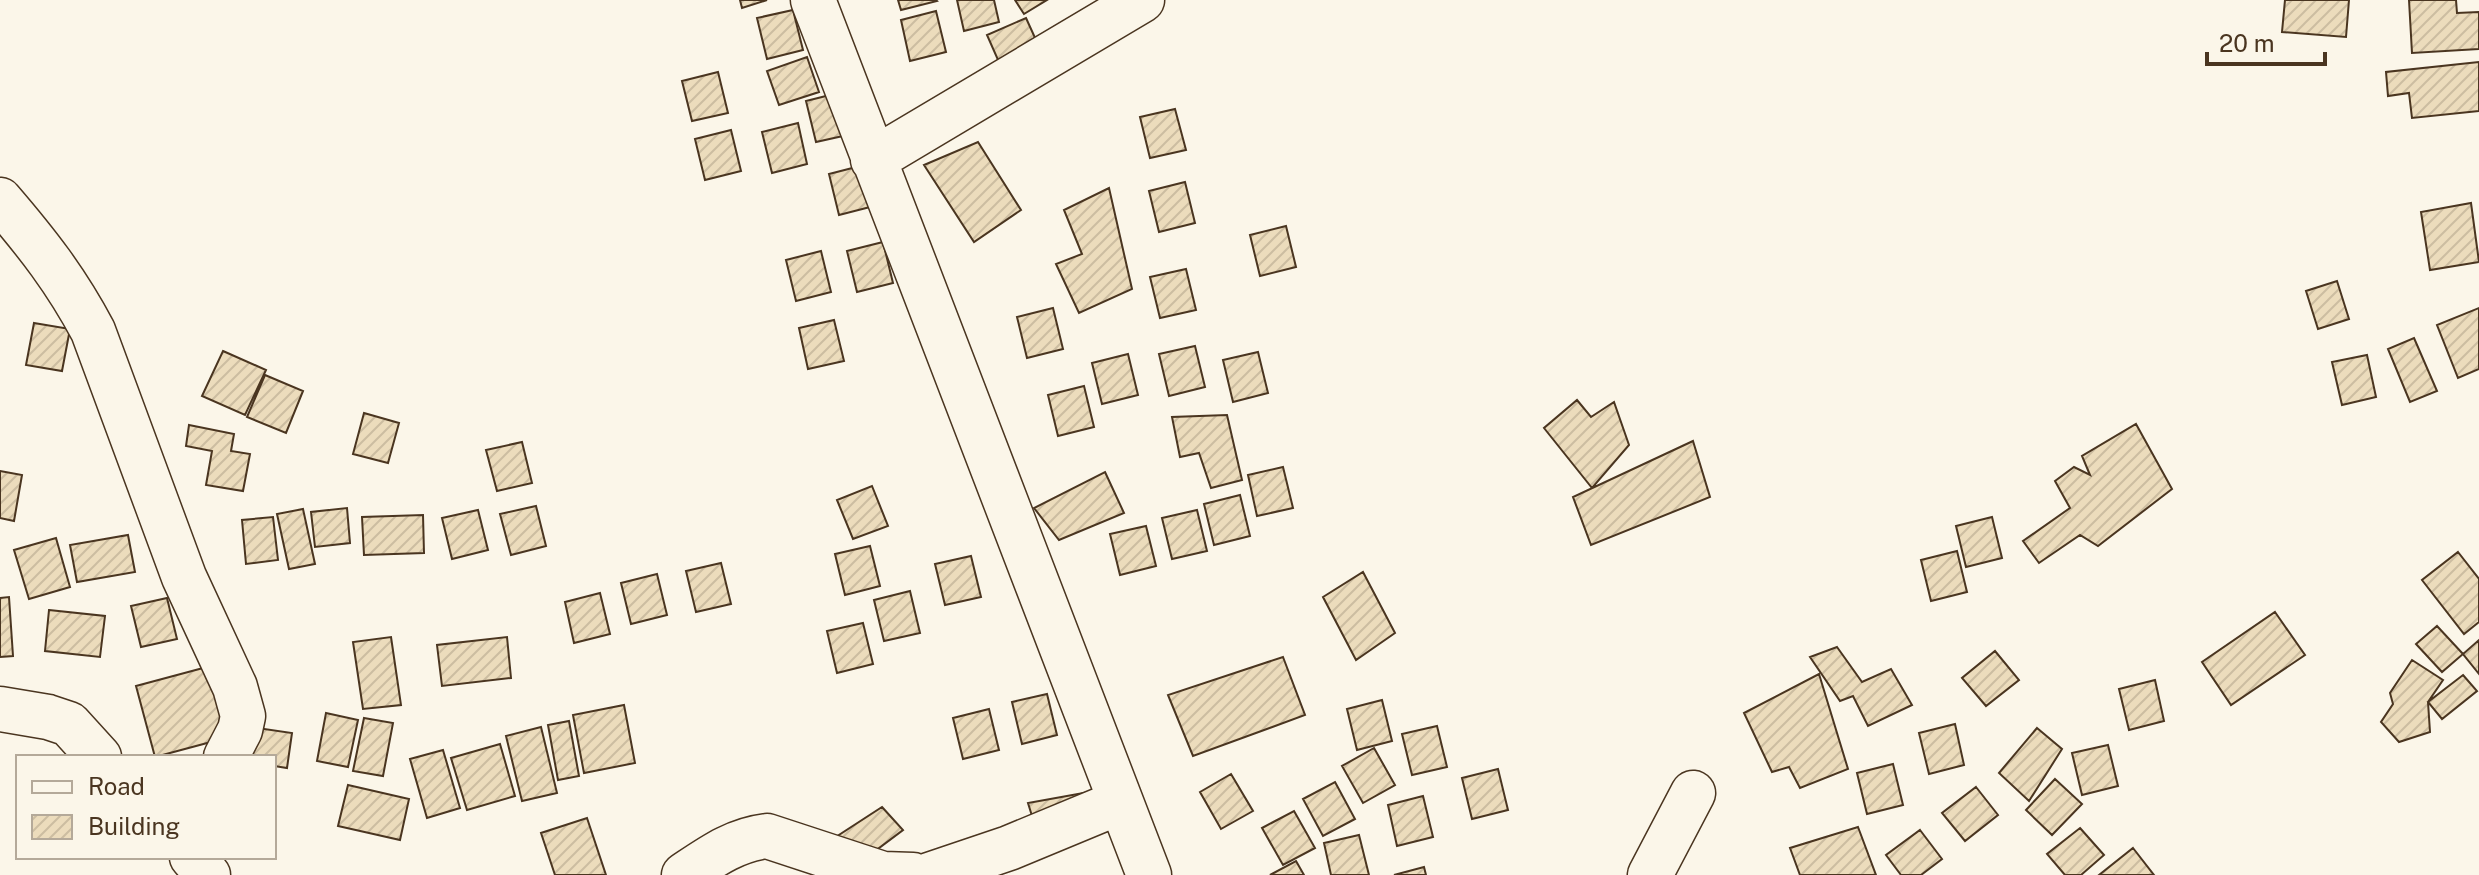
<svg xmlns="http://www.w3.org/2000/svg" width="2479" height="875" font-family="'Public Sans',sans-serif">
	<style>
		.building { fill: url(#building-hatch); stroke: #4a3520; stroke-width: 2 }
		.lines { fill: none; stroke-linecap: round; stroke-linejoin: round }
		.minor-casing { stroke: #4a3520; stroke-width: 47 }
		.minor { stroke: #fbf6e9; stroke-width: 44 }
	</style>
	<defs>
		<pattern id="building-hatch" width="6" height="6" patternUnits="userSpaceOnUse" patternTransform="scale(2)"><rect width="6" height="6" fill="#ecdcbc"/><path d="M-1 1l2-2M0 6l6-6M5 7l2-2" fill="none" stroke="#ccbda1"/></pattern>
	</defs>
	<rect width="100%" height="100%" fill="#fbf6e9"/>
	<!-- building -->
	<path class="building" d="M740 0H767L742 8Z
		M898 0H936L937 1 901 10Z
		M957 0H994L999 22 964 31Z
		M1015 0H1047L1024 14Z
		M2285 0H2349L2346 37 2282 32Z
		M2409 0H2456L2457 13 2479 12V49L2412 53Z
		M793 10 803 50 767 59 757 18Z
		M936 11 946 52 910 61 901 20Z
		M1026 18 1041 51 1002 69 987 35Z
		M807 57 819 92 779 105 767 71Z
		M2479 62V111L2412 118 2409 93 2388 96 2386 72Z
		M718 72 728 113 692 121 682 81Z
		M842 92 852 134 816 142 806 101Z
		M1175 109 1186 150 1150 158 1140 117Z
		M798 123 807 164 772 173 762 132Z
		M731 130 741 171 705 180 695 139Z
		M978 142 1021 210 974 242 924 165Z
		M864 165 874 206 839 215 829 174Z
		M1185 182 1195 223 1159 232 1149 191Z
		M1109 188 1132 289 1079 313 1056 264 1082 254 1064 210Z
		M2471 203 2479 262 2430 270 2421 212Z
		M1286 226 1296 267 1260 276 1250 235Z
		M883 242 893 283 857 292 847 251Z
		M821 251 831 292 796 301 786 260Z
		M1186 269 1196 310 1160 318 1150 277Z
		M2337 281 2349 319 2318 329 2306 291Z
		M1053 308 1063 349 1027 358 1017 317Z
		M2479 308V369L2458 378 2437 325Z
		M834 320 844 361 808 369 799 328Z
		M34 323 70 329 62 371 26 365Z
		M2414 338 2437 391 2410 402 2388 349Z
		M1195 346 1205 387 1169 396 1159 354Z
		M223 351 266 370 245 415 202 396Z
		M1258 352 1268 393 1233 402 1223 360Z
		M1128 354 1138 395 1102 404 1092 363Z
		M2367 355 2376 397 2342 405 2332 362Z
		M265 375 303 391 286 433 247 417Z
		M1084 386 1094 427 1058 436 1048 395Z
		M1577 400 1591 417 1614 402 1629 445 1592 488 1544 428Z
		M364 413 399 423 388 463 353 454Z
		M1227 415 1242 480 1211 488 1199 453 1180 457 1172 417Z
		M2136 424 2172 489 2098 546 2080 535 2039 563 2023 541 2070 508 2055 481 2074 467 2090 475 2082 456Z
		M189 425 234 434 231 451 250 454 243 491 206 485 212 451 186 446Z
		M1693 441 1710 497 1591 545 1573 497Z
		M522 442 532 483 497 491 486 450Z
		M1283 467 1293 508 1257 516 1248 475Z
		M0 471 22 475 14 521 0 518Z
		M1105 472 1124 513 1059 540 1034 508Z
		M872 486 888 526 853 539 837 500Z
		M1240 495 1250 536 1214 545 1204 504Z
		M536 506 546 546 511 555 500 514Z
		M347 508 350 543 315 547 311 512Z
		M303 509 315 564 289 569 277 514Z
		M478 510 488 550 452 559 442 518Z
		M1197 510 1207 551 1172 559 1162 518Z
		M423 515 424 553 364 555 362 517Z
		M273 517 278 560 246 564 242 520Z
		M1992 517 2002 558 1966 567 1956 526Z
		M1146 526 1156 566 1120 575 1110 534Z
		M128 535 135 572 77 582 70 545Z
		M56 538 70 587 29 599 14 550Z
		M870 546 880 586 845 595 835 554Z
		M1957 551 1967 592 1931 601 1921 560Z
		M2458 552 2479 579V622L2464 634 2422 580Z
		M971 556 981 597 945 605 935 564Z
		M721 563 731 604 696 612 686 571Z
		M1363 572 1395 633 1356 660 1323 597Z
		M657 574 667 615 631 624 621 583Z
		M910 591 920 633 884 641 874 600Z
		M600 593 610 634 574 643 565 602Z
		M9 597 13 656 0 657V598Z
		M167 598 177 639 141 647 131 606Z
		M49 610 105 616 100 657 45 651Z
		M2275 612 2305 655 2231 705 2202 662Z
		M863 623 873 664 837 673 827 631Z
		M2437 626 2463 654 2442 672 2416 644Z
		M391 637 401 705 363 709 353 642Z
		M507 637 511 678 442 686 437 645Z
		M2479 640V674L2463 654Z
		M1837 647 1862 682 1891 669 1912 705 1868 726 1853 696 1840 701 1810 657Z
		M1995 651 2019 680 1986 706 1962 678Z
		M1283 657 1305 715 1193 756 1168 695Z
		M2412 660 2443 680 2428 702 2430 732 2399 742 2381 722 2393 704 2390 693Z
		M218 664 237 735 155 757 136 686Z
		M1819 674 1848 769 1800 788 1789 767 1772 772 1744 713Z
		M2463 675 2477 691 2442 719 2428 702Z
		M2155 680 2164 721 2129 730 2119 689Z
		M1047 694 1057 735 1022 744 1012 702Z
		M1382 700 1392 741 1357 750 1347 709Z
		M624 705 635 763 584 773 573 715Z
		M989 709 999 750 963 759 953 718Z
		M326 713 358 720 348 767 317 761Z
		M364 718 393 723 383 776 353 771Z
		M569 721 579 776 558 780 548 725Z
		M1955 724 1964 765 1929 774 1919 733Z
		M1437 726 1447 767 1412 775 1402 734Z
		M251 727 292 733 287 768 274 766V757H247Z
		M541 727 557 793 522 801 506 736Z
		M2037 728 2062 749 2029 801 1999 773Z
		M500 744 515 796 467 810 451 758Z
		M2108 745 2118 786 2082 795 2072 753Z
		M1374 748 1395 785 1363 803 1342 766Z
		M443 750 460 808 427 818 410 759Z
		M1893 764 1903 805 1867 814 1857 773Z
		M1498 769 1508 810 1472 819 1462 778Z
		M1231 774 1253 811 1221 829 1200 792Z
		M2055 779 2082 804 2052 835 2026 810Z
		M1335 782 1355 819 1323 836 1303 799Z
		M348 785 409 799 400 840 338 826Z
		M1976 787 1998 815 1965 841 1942 813Z
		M1089 792 1036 829 1028 803Z
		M1423 796 1433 837 1397 846 1388 805Z
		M882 807 903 830 863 860 825 844Z
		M1294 811 1315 848 1283 865 1262 828Z
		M587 818 606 875H555L541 833Z
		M1858 827 1876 875H1800L1790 848Z
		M2080 828 2104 855 2081 875H2065L2047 854Z
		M1920 830 1942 859 1921 875H1901L1886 855Z
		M1359 835 1369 875H1331L1324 843Z
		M2133 848 2154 875H2099Z
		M1296 861 1304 875H1270Z
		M1424 867 1426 875H1394Z"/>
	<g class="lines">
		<defs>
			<path id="minor" d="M813 0 1149 875
				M873 160 1142 0
				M0 200C37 243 66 280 93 331L184 577 235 687 243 716 240 730 226 757
				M0 709 48 717 69 724 99 757
				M192 857 208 875
				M684 875C711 857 734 840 767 836L883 874 913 875
				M929 875 1009 848 1120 802
				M1650 875 1693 793"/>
		</defs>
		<!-- minor casing -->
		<use href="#minor" class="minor-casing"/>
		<!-- minor -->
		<use href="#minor" class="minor"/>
	</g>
	<!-- legend -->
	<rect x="16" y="755" width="260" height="104" fill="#fbf6e9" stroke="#b4a999" stroke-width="2"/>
	<rect x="32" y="781" width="40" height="12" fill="#fbf6e9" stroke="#b4a999" stroke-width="2"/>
	<text x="88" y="795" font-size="24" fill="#4a3520">Road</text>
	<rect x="32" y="815" width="40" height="24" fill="url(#building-hatch)" stroke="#b4a999" stroke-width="2"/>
	<text x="88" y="835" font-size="24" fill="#4a3520">Building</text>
	<!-- scale -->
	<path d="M2207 52v12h118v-12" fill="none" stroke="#4a3520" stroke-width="4"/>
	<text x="2219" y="52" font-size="24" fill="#4a3520" stroke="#fbf6e9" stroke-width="6" paint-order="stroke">20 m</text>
</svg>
